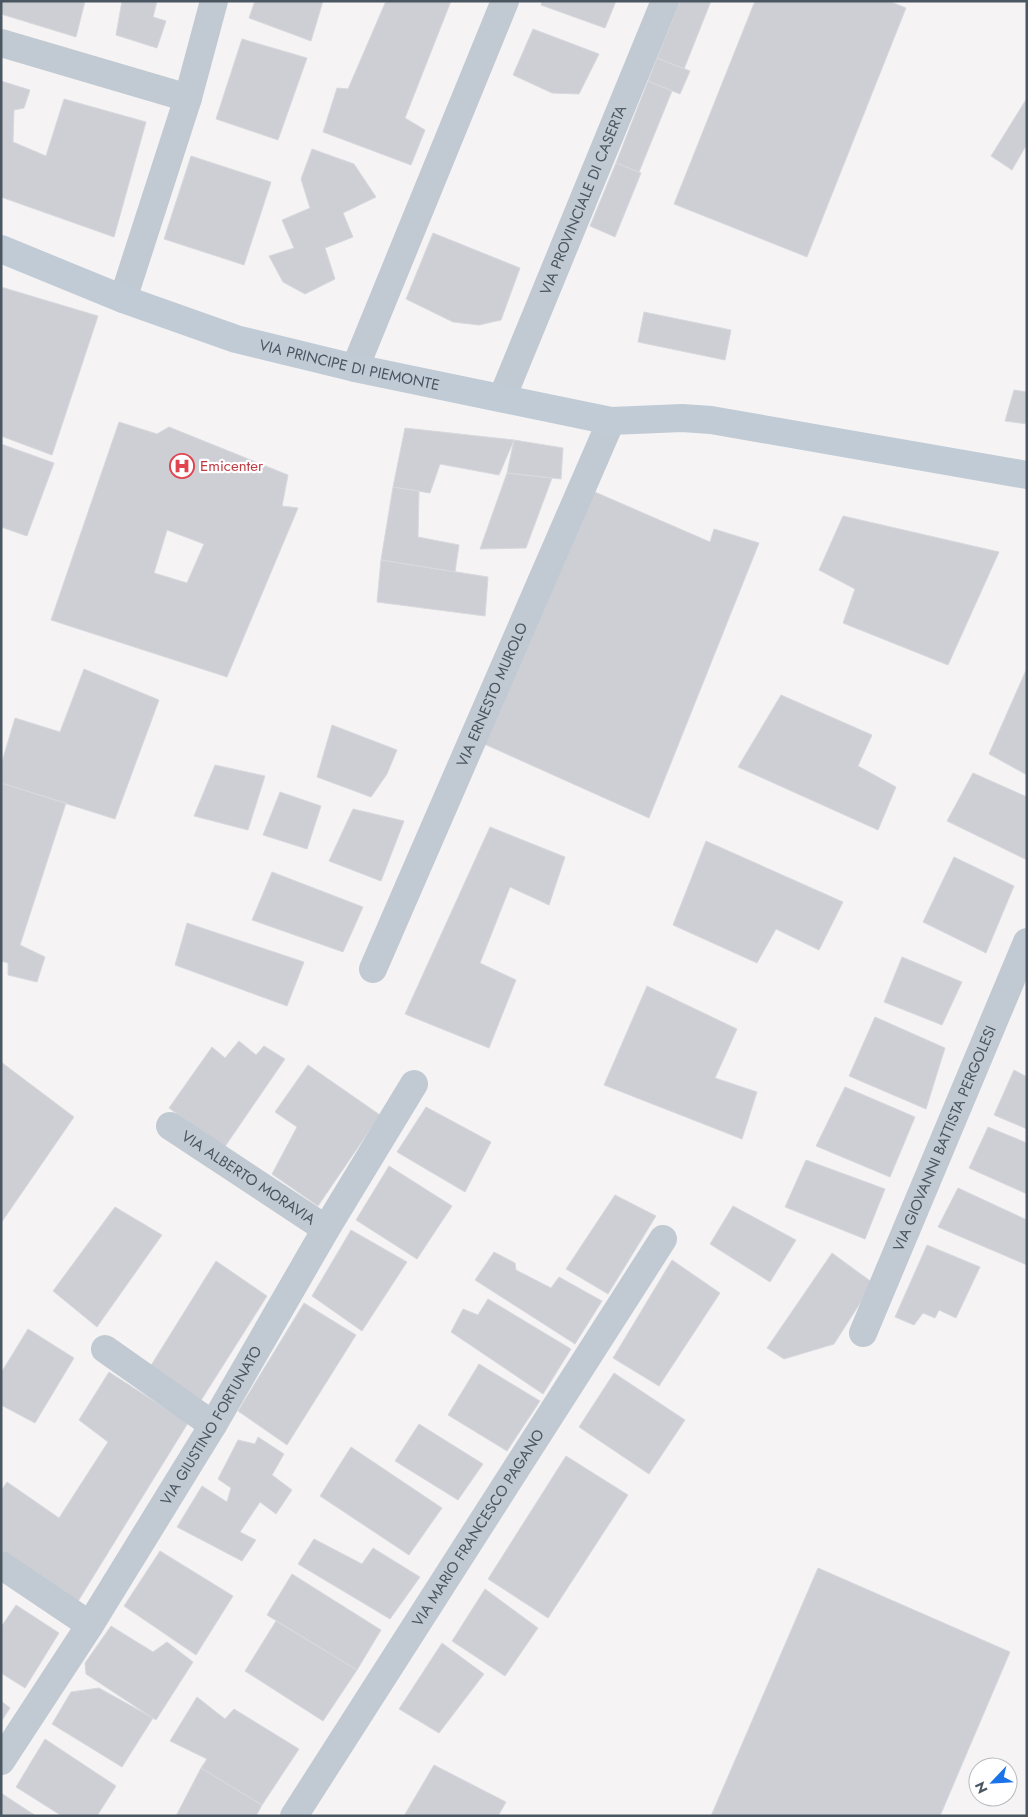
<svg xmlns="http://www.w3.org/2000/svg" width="1028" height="1817" font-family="Jost,sans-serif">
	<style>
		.building { fill: #cdcfd5; stroke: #d7d9de; fill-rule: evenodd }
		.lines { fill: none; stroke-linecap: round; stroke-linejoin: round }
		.street { stroke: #c1cad2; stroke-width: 28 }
		.secondary { stroke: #c1cbd6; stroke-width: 28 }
		.labels { text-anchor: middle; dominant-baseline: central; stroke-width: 4.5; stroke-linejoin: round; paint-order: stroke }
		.street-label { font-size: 15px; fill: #4a5661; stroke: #fff }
		.health-label { font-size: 15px; fill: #be3a42; stroke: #fff; text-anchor: start }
	</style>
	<rect width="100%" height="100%" fill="#f5f3f3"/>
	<!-- building -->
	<path class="building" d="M1 1H85L76 37 1 14Z
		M122 1H157L153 17 166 21 157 48 116 35Z
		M255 1H323L311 41 249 18Z
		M386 1H451L405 118 425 130 411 165 323 132 337 88 348 89Z
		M542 1H616L605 28 541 5Z
		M680 1H711L684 69 657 58Z
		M755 1H889L906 8 807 257 674 204Z
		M533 29 599 54 579 94 552 93 513 75Z
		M242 39 307 58 278 140 216 119Z
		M657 58 690 71 680 94 648 81Z
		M1 81 30 90 24 108 14 110 13 142 46 156 64 99 146 122 114 237 1 197Z
		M648 81 672 91 639 172 616 163Z
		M1027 98V144L1012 170 991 156Z
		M312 149 354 164 376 197 343 213 353 237 325 248 335 279 305 294 283 282 269 256 294 248 282 220 310 208 301 179Z
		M191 156 271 182 244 265 164 239Z
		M616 163 641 173 615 237 590 226Z
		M433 233 520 268 501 320 479 325 453 322 406 299Z
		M1 287 98 316 52 455 1 436Z
		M644 312 731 330 725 360 638 342Z
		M1014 390 1027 392V424L1005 421Z
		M119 422 157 434 169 427 288 475 282 506 298 508 227 677 51 620ZM167 530 204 544 187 583 154 573Z
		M405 428 514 440 499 475 440 464 430 493 393 487Z
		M514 440 563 448 561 479 507 473Z
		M1 444 54 463 27 536 1 527Z
		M507 473 552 478 526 548 480 549Z
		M393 487 419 491 418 537 459 545 455 572 381 560Z
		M588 489 710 542 714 529 759 543 649 818 482 743Z
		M843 516 999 552 948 665 843 623 855 589 819 570Z
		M381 560 488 577 485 616 377 602Z
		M1027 668V775L989 754Z
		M84 669 159 700 115 819 1 783V765L15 718 60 732Z
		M781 695 872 735 858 766 896 787 878 830 738 767Z
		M332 725 397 750 387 774 371 797 317 777Z
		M215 765 265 776 248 830 194 816Z
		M973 773 1027 797V860L947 821Z
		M1 783 66 803 20 945 45 957 37 982 8 975V963L1 961Z
		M280 792 321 806 307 849 263 835Z
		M353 809 404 821 381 881 329 861Z
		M490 827 565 857 549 905 510 887 480 963 516 980 489 1048 405 1014Z
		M706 841 843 902 819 950 776 929 757 963 673 925Z
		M954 857 1014 886 986 953 923 922Z
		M272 872 363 907 343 952 252 920Z
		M187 923 304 962 287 1006 175 965Z
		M902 957 962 982 942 1025 884 1002Z
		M647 986 737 1029 715 1078 757 1092 742 1139 604 1085Z
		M875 1017 945 1048 926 1109 849 1076Z
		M239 1041 256 1055 264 1046 285 1059 224 1148 169 1108 212 1047 225 1058Z
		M1 1062 74 1117 1 1223Z
		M308 1065 380 1115 318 1206 272 1174 297 1127 275 1112Z
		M1014 1070 1027 1077V1129L994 1115Z
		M845 1087 915 1117 890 1177 816 1146Z
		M426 1107 491 1142 465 1192 397 1152Z
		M988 1127 1027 1143V1194L969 1168Z
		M806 1160 885 1189 865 1239 785 1207Z
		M389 1166 452 1206 417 1259 356 1220Z
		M958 1188 1027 1220V1265L938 1227Z
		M615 1195 656 1216 608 1294 566 1269Z
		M733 1206 796 1240 770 1282 710 1244Z
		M115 1207 162 1235 97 1327 53 1291Z
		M351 1230 407 1262 362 1331 312 1296Z
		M927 1245 980 1267 956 1318 939 1310 935 1318 923 1313 914 1325 895 1317Z
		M494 1252 515 1263 516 1270 551 1288 559 1277 602 1301 575 1344 475 1280Z
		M832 1253 873 1283 834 1344 784 1359 767 1348Z
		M672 1260 720 1293 659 1386 613 1358Z
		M216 1261 267 1296 200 1402 150 1367Z
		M488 1299 571 1349 543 1394 451 1332 463 1309 478 1315Z
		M304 1303 356 1335 287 1445 238 1411Z
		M28 1329 74 1358 35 1423 1 1405V1373Z
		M479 1364 540 1401 507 1451 448 1415Z
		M109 1372 188 1423 77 1603 1 1550V1491L7 1482 59 1518 108 1442 79 1420Z
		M614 1373 685 1420 649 1474 579 1427Z
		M419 1424 483 1464 458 1500 395 1461Z
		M258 1437 284 1454 272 1475 292 1490 276 1514 260 1502 240 1532 256 1540 242 1561 177 1527 202 1486 227 1502 231 1488 218 1479 238 1440 255 1444Z
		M351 1447 442 1508 409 1555 320 1496Z
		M566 1456 628 1495 548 1618 488 1579Z
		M314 1539 362 1564 373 1548 420 1577 390 1619 298 1564Z
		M160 1551 233 1596 196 1655 124 1606Z
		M818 1568 1010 1652 940 1816H711Z
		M292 1574 381 1630 357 1670 267 1615Z
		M485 1589 538 1628 505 1676 452 1641Z
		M16 1605 59 1633 25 1688 1 1673V1627Z
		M276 1621 357 1670 323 1721 245 1671Z
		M111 1626 153 1652 167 1642 193 1662 156 1720 86 1674 85 1663Z
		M442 1643 484 1674 439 1733 399 1709Z
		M99 1688 153 1718 122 1767 52 1724 71 1692Z
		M197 1697 225 1719 234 1709 299 1749 262 1805 201 1768 207 1759 170 1741Z
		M1 1701 10 1708 1 1722Z
		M45 1739 116 1786 97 1816H62L16 1787Z
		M434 1765 506 1802 498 1816H404Z
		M201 1768 262 1805 256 1816H176Z
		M1 1793 36 1816H1Z"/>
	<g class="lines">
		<!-- street -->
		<g class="street">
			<path d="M1 43 188 98"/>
			<path d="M123 299 188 98 214 1"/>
			<path d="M355 368 505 1"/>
			<path id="s1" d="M502 398 665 1"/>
			<path id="s2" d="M373 969 611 421"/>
			<path id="s3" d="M170 1126 326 1229"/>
			<path id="s4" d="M863 1333 1027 942"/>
			<path d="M105 1349 213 1425"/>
			<path d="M1 1565 90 1625"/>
			<path id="s5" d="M1 1761 90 1625 213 1425 326 1229 414 1084"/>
			<path id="s6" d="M294 1816 663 1239"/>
		</g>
		<!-- secondary -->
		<path class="secondary" id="s7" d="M1 249 123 299 236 339 355 368 611 421 682 418 711 420 1027 475"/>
	</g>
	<!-- icons -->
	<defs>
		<symbol id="hospital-ring" viewBox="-11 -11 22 22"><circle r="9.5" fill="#fff" stroke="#e0444e" stroke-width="1.5"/><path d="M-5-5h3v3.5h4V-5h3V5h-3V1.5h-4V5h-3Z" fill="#e0444e"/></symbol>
	</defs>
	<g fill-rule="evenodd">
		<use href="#hospital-ring" x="168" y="452" width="28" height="28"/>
	</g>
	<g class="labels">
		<!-- street labels -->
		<g class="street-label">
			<text stroke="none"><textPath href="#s1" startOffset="214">VIA PROVINCIALE DI CASERTA</textPath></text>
			<text stroke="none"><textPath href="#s7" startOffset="368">VIA PRINCIPE DI PIEMONTE</textPath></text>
			<text stroke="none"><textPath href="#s2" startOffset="299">VIA ERNESTO MUROLO</textPath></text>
			<text stroke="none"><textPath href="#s4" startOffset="211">VIA GIOVANNI BATTISTA PERGOLESI</textPath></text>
			<text stroke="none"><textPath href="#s3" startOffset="94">VIA ALBERTO MORAVIA</textPath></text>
			<text stroke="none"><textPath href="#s5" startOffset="396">VIA GIUSTINO FORTUNATO</textPath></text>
			<text stroke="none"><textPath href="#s6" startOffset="342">VIA MARIO FRANCESCO PAGANO</textPath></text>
		</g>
		<!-- health labels -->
		<g class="health-label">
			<text x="200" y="466">Emicenter</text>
		</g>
	</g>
	<!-- border -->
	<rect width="1028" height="1817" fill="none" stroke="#4a5661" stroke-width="5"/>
	<!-- north arrow -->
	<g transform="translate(993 1782) rotate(245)"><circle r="24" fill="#ffffff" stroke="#b7bbc0"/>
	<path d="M0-4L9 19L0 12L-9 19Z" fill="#1a73e8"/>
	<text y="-8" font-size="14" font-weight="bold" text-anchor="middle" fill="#4a5661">N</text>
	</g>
</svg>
